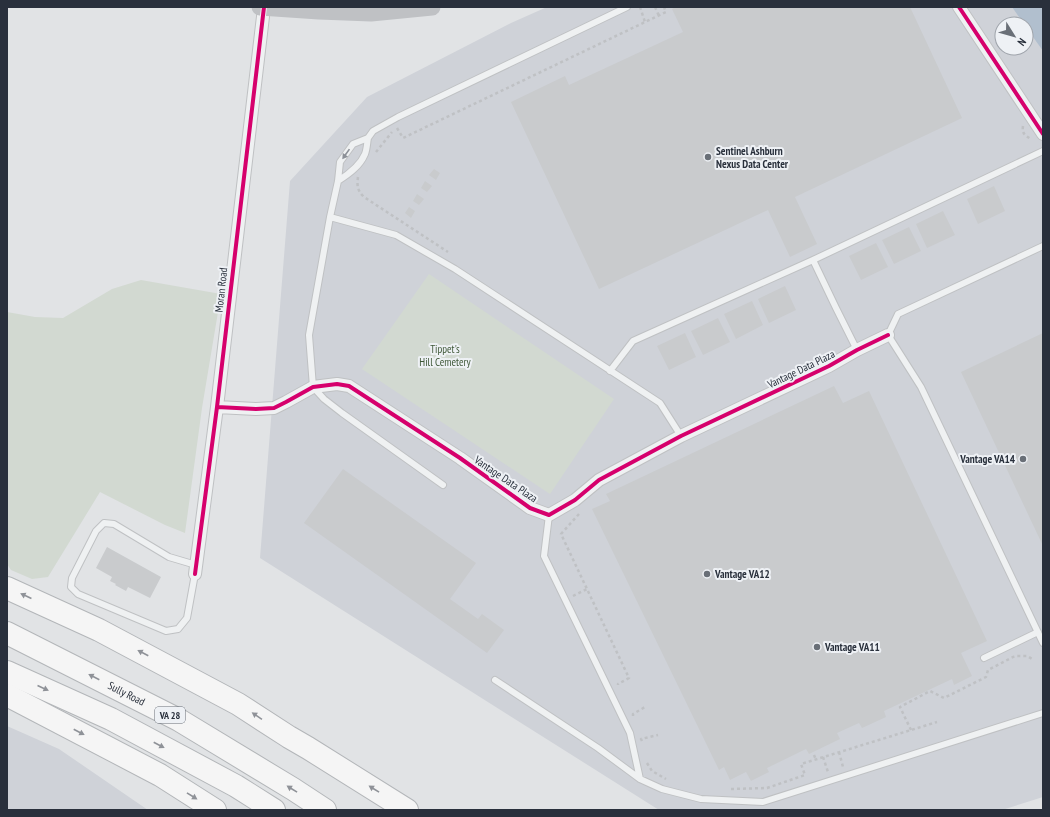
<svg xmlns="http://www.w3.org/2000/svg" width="1050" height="817" font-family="'PT Sans Narrow',sans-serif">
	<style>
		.built { fill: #cfd2d8; fill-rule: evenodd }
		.green { fill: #d2d9d1 }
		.water { fill: #b1bfce }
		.building { fill: #c9cbcd }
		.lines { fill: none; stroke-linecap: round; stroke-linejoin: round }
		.lane-casing { stroke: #bfc1c3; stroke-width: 8 }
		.street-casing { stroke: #bfc1c3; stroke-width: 14 }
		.highway-casing { stroke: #b3b6b9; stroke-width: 24 }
		.path { stroke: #bfc1c4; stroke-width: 2.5; stroke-dasharray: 3 3; stroke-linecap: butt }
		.lane { stroke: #eff1f2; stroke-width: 6 }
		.street { stroke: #eff1f2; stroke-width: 12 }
		.secondary { stroke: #bfc1c4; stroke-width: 17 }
		.highway { stroke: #f5f5f5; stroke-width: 22 }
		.cycleway-casing { stroke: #eef1f5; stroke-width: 6 }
		.cycleway { stroke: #d6006c; stroke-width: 4 }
		.oneway { fill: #8c9097 }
		.oneway2 { fill: #8f9298 }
		.poi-dot { fill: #696f77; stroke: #eef1f5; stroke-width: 1.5 }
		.labels { text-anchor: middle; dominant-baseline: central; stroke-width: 4; stroke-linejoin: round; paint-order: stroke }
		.shield { fill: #eef1f5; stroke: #646a74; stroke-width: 1 }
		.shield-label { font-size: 10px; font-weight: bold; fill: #29303c }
		.poi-label { font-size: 11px; font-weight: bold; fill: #29303c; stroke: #eef1f5; text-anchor: start }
		.street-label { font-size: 11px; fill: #29303c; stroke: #eef1f5 }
		.park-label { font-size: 11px; fill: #3e5737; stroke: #eef1f5 }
	</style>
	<rect width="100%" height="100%" fill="#e1e3e5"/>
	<!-- built -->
	<path class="built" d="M547 7H1043V797L1002 810H659L260 558 290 181 367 97 511 23ZM1002 24H1026V48H1002Z
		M7 726 59 749 148 810H7Z"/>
	<!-- green -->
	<path class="green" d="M429 274 614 399 550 494 362 369Z
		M141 280 221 294 202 408 185 533 165 525 100 492 48 577 32 579 11 570 7 564V312L35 317 63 318 112 289Z"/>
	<!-- water -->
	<path class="water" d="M1012 7H1043V51L1026 27V24H1024Z"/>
	<!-- building -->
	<path class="building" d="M675 7H910L962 118 795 197 817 244 790 257 768 210 599 289 511 102 565 76 569 85 683 32 672 9Z
		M434 169 440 173 436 180 429 175Z
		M425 181 432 186 427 192 421 188Z
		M994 186 1005 211 978 224 967 199Z
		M417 194 424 199 419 205 413 201Z
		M409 207 415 211 411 218 405 213Z
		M943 211 955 235 927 248 916 224Z
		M909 227 921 251 894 264 882 240Z
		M876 243 888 267 861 280 849 256Z
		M785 286 796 310 769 323 758 299Z
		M752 301 763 325 736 339 724 314Z
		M718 318 730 342 703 355 691 331Z
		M685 333 696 357 669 370 657 346Z
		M1043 333V546L961 372Z
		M834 386 843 403 869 391 987 641 961 653 972 676 954 685 952 679 884 711 886 717 862 728 859 723 837 733 840 739 809 754 806 749 767 768 769 772 751 781 746 772 730 780 724 767 719 770 592 509 610 501 606 494Z
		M343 469 476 563 450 599 478 619 482 614 504 630 487 653 304 523Z
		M107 547 161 577 150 598 128 587 126 591 115 585 116 584 110 581 112 577 96 568Z"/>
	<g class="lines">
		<defs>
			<path id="lane" d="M338 181C349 174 360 166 365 154 367 149 367 143 368 138
				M330 217 396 235 455 269 660 403 681 436
				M1043 246 898 314 888 335 921 387 1043 643
				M813 260 836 308 857 350
				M610 371 633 341 813 260 1043 151
				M443 485 342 413 324 399 313 387 309 335 330 217 338 181 340 162 353 144 368 138 373 131 398 117 627 7
				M549 515 544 556 630 733 640 779
				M195 574 187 618 178 629 166 631 78 594 71 587 72 578 96 531 104 523 114 524 169 557 196 565
				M984 658 1038 632
				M495 680 598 748 640 779 662 789 701 799 763 802 1043 713"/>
			<path id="street" d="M959 7 1043 134
				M217 407 256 409 274 408 286 402 313 387 337 384 349 386 460 458 530 508 549 515 575 500 599 480 681 436 829 366 857 350 888 335
				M195 574 217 407 264 8"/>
			<g id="highway">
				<path d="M7 588 99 630 238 704 289 737 308 748 407 810"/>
				<path id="s1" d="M7 633 179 720 293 789 325 810"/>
				<path d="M7 672 111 719 236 786 274 810"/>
				<path d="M7 695 160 775 215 810"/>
			</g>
		</defs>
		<!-- lane casing -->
		<use href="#lane" class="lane-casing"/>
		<!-- street casing -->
		<use href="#street" class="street-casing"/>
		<!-- highway casing -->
		<use href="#highway" class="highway-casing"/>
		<!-- path -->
		<path class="path" d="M640 7 645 22
			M655 7 659 16
			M1023 126C1022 133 1024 135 1031 139
			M397 128 403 138 666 12 664 7
			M376 152 392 132
			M358 177C357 186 357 190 364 197L448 252
			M579 514 561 534 629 678 618 684V685
			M573 596 587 589
			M633 716V714L645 707
			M911 730 900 707 930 691 944 698 986 677 988 670 1013 657 1017 656H1027L1034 660
			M642 741 641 739 658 735
			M839 752 843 767
			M814 755 816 760
			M823 757 828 772
			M647 763 652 771 666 779
			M731 789 767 788 805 775 801 764 937 722"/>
		<!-- lane -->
		<use href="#lane" class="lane"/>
		<!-- street -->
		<use href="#street" class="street"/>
		<!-- secondary -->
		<path class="secondary" d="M260 7 319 11 371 13 432 7"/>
		<!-- highway -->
		<use href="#highway" class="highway"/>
		<defs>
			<path id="cycleway" d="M959 7 1043 134
				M217 407 256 409 274 408 286 402 313 387 337 384 349 386 460 458 530 508 549 515 575 500 599 480 681 436 829 366 857 350 888 335
				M195 574 217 407 264 7"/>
		</defs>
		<!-- cycleway casing -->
		<use href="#cycleway" class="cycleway-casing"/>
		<!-- cycleway -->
		<use href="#cycleway" class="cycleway"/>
	</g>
	<!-- one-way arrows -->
	<defs><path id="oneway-solid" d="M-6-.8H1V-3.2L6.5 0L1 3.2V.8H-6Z"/></defs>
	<use class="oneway" href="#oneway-solid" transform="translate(346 154) rotate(125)"/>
	<g class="oneway2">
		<use href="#oneway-solid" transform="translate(26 596) rotate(-155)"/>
		<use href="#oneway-solid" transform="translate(143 653) rotate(-152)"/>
		<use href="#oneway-solid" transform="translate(94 677) rotate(-153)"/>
		<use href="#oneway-solid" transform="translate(43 688) rotate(24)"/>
		<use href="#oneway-solid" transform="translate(257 716) rotate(-146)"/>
		<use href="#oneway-solid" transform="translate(79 732) rotate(28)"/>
		<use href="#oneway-solid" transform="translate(159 745) rotate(28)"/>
		<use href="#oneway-solid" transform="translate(292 789) rotate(-148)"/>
		<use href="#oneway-solid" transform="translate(374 789) rotate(-148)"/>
		<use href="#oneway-solid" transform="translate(192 796) rotate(32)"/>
	</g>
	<!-- markers -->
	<g class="poi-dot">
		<circle cx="708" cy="157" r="4"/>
		<circle cx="1023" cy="459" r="4"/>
		<circle cx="707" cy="574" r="4"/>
		<circle cx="817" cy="647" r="4"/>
	</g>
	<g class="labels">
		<!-- shield labels -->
		<rect class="shield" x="155" y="707" width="30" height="16" rx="3"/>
		<g class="shield-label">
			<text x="170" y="715">VA 28</text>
		</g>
		<!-- poi labels -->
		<g class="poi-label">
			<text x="716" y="151">Sentinel Ashburn<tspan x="716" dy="13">Nexus Data Center</tspan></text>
			<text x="1015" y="459" text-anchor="end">Vantage VA14</text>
			<text x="715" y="574">Vantage VA12</text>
			<text x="825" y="647">Vantage VA11</text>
		</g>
		<!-- street labels -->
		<g class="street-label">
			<text transform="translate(221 290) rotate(-84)">Moran Road</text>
			<text transform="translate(801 369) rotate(-26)">Vantage Data Plaza</text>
			<text transform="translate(506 479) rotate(34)">Vantage Data Plaza</text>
			<text stroke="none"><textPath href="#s1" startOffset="134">Sully Road</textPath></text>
		</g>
		<!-- park labels -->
		<g class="park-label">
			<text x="445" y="349">Tippet's<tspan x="445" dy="13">Hill Cemetery</tspan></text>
		</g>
	</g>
	<!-- border -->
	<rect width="1050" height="817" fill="none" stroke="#29303c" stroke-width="16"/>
	<!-- north arrow -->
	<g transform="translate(1014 36) rotate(127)"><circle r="19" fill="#eef1f5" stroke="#9fa4ab"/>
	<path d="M0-3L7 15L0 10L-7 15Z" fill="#696f77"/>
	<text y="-6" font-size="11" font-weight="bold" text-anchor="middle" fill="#29303c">N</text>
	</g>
</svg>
